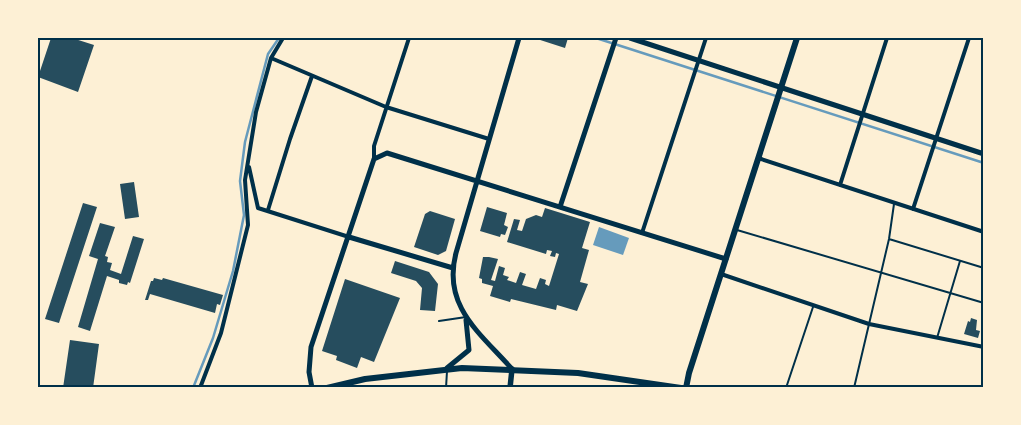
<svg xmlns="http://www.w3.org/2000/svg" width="1021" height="425" font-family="Mulish,sans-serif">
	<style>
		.water { fill: #669bbc }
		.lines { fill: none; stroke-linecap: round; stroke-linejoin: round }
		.stream { stroke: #669bbc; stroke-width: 2.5 }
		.building { fill: #264d5e }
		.service { stroke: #003049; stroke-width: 2 }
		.minor { stroke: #003049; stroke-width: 4 }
		.tertiary { stroke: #003049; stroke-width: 5 }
		.secondary { stroke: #003049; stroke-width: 5.5 }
		.primary { stroke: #003049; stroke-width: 6 }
		.neatline { fill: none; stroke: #003049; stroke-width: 2 }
	</style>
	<rect width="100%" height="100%" fill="#fdf0d5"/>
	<!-- water -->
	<path class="water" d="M599 227 629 238 623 255 593 245Z"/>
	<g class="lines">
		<!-- stream -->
		<path class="stream" d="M596 38 984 163
			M193 388 213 338 233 271 244 215 240 181 245 142 268 54 279 38"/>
	</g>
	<!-- building -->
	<path class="building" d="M51 38H72L94 45 78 92 38 77Z
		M534 38H568L565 48Z
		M134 182 139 217 125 219 120 184Z
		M83 203 97 207 59 323 45 319Z
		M487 207 507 213 504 225 508 227 505 235 501 234 500 237 480 231Z
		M545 208 590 222 582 248 589 250 580 282 588 284 577 311 557 305 556 310 511 299 510 302 490 296 493 286 482 283V279L479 278 483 257H489L498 259 491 280 495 281 499 266 505 268 503 275 509 277 507 280 516 283 520 272 526 274 522 285 536 289 540 278 546 280 545 284 549 286 559 254 556 253 555 257 550 256 552 251 547 250 546 254 507 242 514 219 520 220 517 230 522 231 526 219 536 215 542 217Z
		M430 211 455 219 446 251 438 255 414 247 425 214Z
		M100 223 115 227 105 256 108 257 107 262 112 263 110 270 121 274 133 236 144 239 130 283 128 282 127 285 119 283V280L107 276 90 331 78 327 98 259 89 256Z
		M395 261 429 272 438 284 435 311 420 310 422 288 416 281 391 273Z
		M154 278 162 280 163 278 223 295 220 305 217 304 215 313 150 294 148 300H145L151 281H153Z
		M345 279 400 298 374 362 361 357 357 368 336 360 337 356 322 351Z
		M971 318 977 320 976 330 980 331 978 338 964 334 968 321 970 322Z
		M70 340 99 344 93 388H63Z"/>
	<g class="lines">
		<!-- service -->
		<path class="service" d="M737 230 984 303
			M889 239 984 268
			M439 321 466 317
			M937 338 960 261
			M446 388 447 371
			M786 388 813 307
			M854 388 889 239 894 204"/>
		<!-- minor -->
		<path class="minor" d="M271 58 386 107 489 139
			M758 158 984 232
			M374 159V146L409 38
			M249 167 258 208 349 237
			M38 185V201
			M840 185 887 38
			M913 209 969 38
			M268 210 290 139 312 76
			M642 233 706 38
			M721 274 869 324 984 347
			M200 388 221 333 248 225 245 180 256 112 271 58 283 38"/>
		<!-- tertiary -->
		<path class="tertiary" d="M630 38 984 154
			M560 207 616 38
			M349 237 453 268
			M447 368 469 350 466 320
			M512 369C480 333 442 306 456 253L519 38
			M312 388 309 372 311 347 374 159 387 153 726 259"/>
		<!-- secondary -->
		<path class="secondary" d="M510 388 512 369"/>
		<!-- primary -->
		<path class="primary" d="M327 388 365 379 462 368 578 373 681 388
			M686 388 689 373 797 38"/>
	</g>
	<!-- border -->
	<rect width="1021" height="425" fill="none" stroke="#fdf0d5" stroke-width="78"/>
	<rect x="39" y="39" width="943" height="347" class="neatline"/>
</svg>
